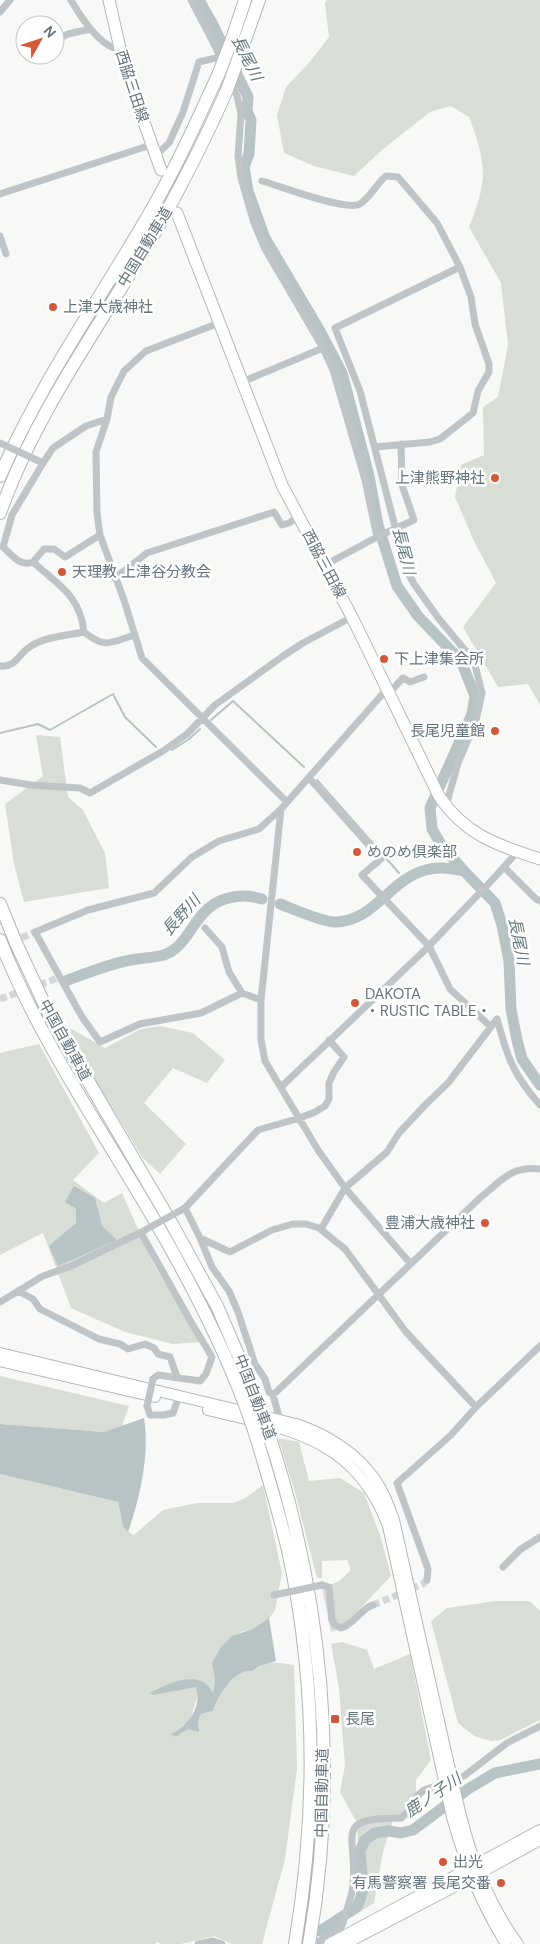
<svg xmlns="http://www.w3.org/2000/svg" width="540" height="1944" font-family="'DM Sans','Noto Sans JP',sans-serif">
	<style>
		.green { fill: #d8ddd5 }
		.water { fill: #b8c3c6 }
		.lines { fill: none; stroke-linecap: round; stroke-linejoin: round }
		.stream { stroke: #b8c3c6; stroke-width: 2 }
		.river { stroke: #b8c3c6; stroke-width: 11 }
		.street-tunnel { stroke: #d3d7d8; stroke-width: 7; stroke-dasharray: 7 3.5; stroke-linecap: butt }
		.secondary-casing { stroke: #b2b8bc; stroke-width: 12 }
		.primary-casing { stroke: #b3b8bb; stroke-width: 13 }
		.highway-casing { stroke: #b3b7ba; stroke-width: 14 }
		.street { stroke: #bfc4c7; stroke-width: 7 }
		.secondary { stroke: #fff; stroke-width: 10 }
		.primary { stroke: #fff; stroke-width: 11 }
		.highway { stroke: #fff; stroke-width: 12 }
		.secondary-bridge-casing { stroke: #b2b8bc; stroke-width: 12; stroke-linecap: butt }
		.highway-bridge-casing { stroke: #b3b7ba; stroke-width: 14; stroke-linecap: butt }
		.street-bridge { stroke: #bfc4c7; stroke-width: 7 }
		.secondary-bridge { stroke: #fff; stroke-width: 10 }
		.highway-bridge { stroke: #fff; stroke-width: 12 }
		.poi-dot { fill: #d65738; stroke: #fff; stroke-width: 2 }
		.labels { text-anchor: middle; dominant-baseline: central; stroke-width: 5; stroke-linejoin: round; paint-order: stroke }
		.street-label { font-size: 15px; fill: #65747e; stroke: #fff }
		.poi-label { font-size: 15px; fill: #65747e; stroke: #fff; text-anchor: start }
		.water-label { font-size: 16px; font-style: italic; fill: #65797f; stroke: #fff }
	</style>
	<rect width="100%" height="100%" fill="#f8f8f6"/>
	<!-- green -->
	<path class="green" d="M327 0H540V705L528 684 498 687 463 627 496 583 474 541 455 497 461 465 484 455 483 407 498 397 508 345 501 283 469 227C474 214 480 199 482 185 486 163 477 138 469 117L451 106 430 112 382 150 354 176 314 166 284 153 277 115 286 87 308 64 329 37 325 3Z
		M36 735 60 737 68 797 83 810 105 853 109 888 24 902 14 864 5 804 43 776Z
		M160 1026 193 1033 225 1060 207 1083 173 1068 144 1103 186 1144 160 1174 142 1157 89 1070 68 1027 105 1048 141 1029Z
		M39 1044 99 1153 73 1180 104 1203 122 1193 155 1267 202 1342 173 1344 125 1332 71 1308 43 1233 0 1255V1053Z
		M0 1376 129 1406 122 1426 104 1432 0 1424Z
		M278 1438 299 1442 309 1481 340 1478 364 1493 381 1538 391 1576 355 1614 354 1624 331 1632 322 1588 339 1581 351 1570 347 1560 322 1561V1578H317L295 1492Z
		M0 1474 118 1502C121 1516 121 1529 134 1535L163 1510 197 1503H234L247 1497 263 1485 282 1573 275 1611 269 1618 253 1629 241 1632 212 1663 215 1680 213 1693 205 1683 153 1695 196 1686 198 1694 190 1721 172 1734 175 1737 188 1729 199 1727 198 1721 201 1714 213 1711C218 1696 233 1669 252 1671 265 1660 278 1662 294 1665L297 1769 285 1859 262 1944H232L214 1936 181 1944H162L157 1942 155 1944H0Z
		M496 1601H530L540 1611V1720L500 1740 491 1741 474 1736 458 1723 431 1621 447 1608Z
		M342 1642 367 1650 374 1669 410 1654 431 1760 416 1780V1805L399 1816H394L383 1852 374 1903 352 1917 359 1881 357 1823 340 1792 345 1766 339 1688 331 1644Z"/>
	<!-- water -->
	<path class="water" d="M74 1186 95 1198 102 1226 117 1240 58 1266 49 1246 76 1223V1209L65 1202Z
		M144 1418C150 1454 140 1498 128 1532L123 1526 118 1502 0 1474V1424L104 1432Z
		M269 1618 276 1661 259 1666 252 1671C233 1669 218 1696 213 1711L201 1714 198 1721 199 1732 188 1729 175 1737 171 1734C189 1725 202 1707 196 1687L153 1695 150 1693C164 1685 190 1673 205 1683 208 1685 211 1690 213 1693L215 1680 212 1663 221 1647 232 1636 253 1629Z"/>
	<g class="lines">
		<!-- stream -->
		<path class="stream" d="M211 720 233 701 304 767
			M0 733 38 724 50 730 113 694 125 717 156 747
			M172 750 189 739 200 729
			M317 780 399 873"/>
		<!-- river -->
		<path class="river" d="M199 0 212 23 248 97 247 111 251 120 249 154 244 167 248 191 265 238 320 331 342 373 369 476 378 525 397 586 418 616 461 661 475 696 472 714 430 808 432 829 442 846 464 871 495 903 502 925 509 961 511 1009 517 1040 522 1059 540 1085
			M280 904C293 909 322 922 335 922 374 922 390 879 426 870 438 866 451 868 464 871
			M68 980C87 973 107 965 126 961 138 958 153 958 164 955 191 946 193 909 225 899 239 895 248 895 262 899
			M320 1931 357 1907 361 1897 363 1886 360 1851 365 1840 375 1833 389 1831 401 1833 413 1830 468 1789 495 1773 540 1764"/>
		<!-- street-tunnel -->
		<path class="street-tunnel" d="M12 942 35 932
			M0 999 61 977
			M373 1605 423 1584 427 1580"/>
		<defs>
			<path id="secondary" d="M0 1353 296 1424C332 1436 367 1459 384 1495 388 1503 391 1512 394 1520L448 1761
				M0 1361 155 1397
				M208 1410C289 1429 356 1439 388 1526L440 1762
				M461 1816C472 1860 491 1907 518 1944
				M452 1817C465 1864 480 1902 506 1944
				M329 1944 540 1830
				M345 1944 471 1878 540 1840"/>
			<path id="primary" d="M109 0 124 66 161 170
				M177 213 282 485 352 617 439 796C465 835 497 845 540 859"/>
			<path id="highway" d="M232 39 245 0
				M240 54 259 0
				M0 476C40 384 98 302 148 216 175 170 197 121 219 73
				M0 513C37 408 106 318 161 222 185 179 207 135 227 90
				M0 904 16 943 49 1014 173 1226 217 1306 260 1406
				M0 940C36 1032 92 1115 142 1199 181 1264 217 1331 244 1402
				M254 1430C266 1469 278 1509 288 1550 316 1679 317 1814 295 1944
				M269 1435C323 1599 339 1773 309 1944"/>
		</defs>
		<!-- secondary casing -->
		<use href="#secondary" class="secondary-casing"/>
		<!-- primary casing -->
		<use href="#primary" class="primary-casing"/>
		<!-- highway casing -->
		<use href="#highway" class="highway-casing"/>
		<!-- street -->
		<path class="street" d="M71 0C80 16 100 47 119 49
			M191 0 216 48 237 96 241 114 238 156 241 178 254 223 265 249 323 348 333 370 365 480 377 537
			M0 12 10 0
			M55 41 68 34 90 29
			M23 45H25
			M155 156 169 143 183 112 199 62 220 57
			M262 181C280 186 347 212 360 204 371 197 376 184 386 176L398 177 437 223 460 267 471 297 475 324 489 364V372L478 391 473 413 440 439 430 442 375 447
			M0 194 151 145
			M0 236 6 254
			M219 323 146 351 124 371 111 397 107 419 96 452 97 513 100 535 124 600 142 658 287 802
			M242 382 323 348
			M33 562 44 549H54L65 557 100 535
			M325 565 377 537 414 520 402 485 401 444
			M115 578 147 553 274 512 282 525 289 523 299 516
			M84 632C80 595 58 585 33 562 20 567 12 555 3 547L12 515 43 463 53 448 86 426 107 419
			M0 666C16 668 19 653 31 646 44 637 69 635 84 632 107 650 110 642 135 635
			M389 693 403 678 410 682 424 677
			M309 778 381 859 362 875 429 946 450 989 491 1027
			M0 780 31 785 80 788 90 793 163 751 187 734 215 705 283 656 303 643 352 617
			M446 806 458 763 476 721 482 693 474 661 439 619 414 584 406 569 360 391 335 328 460 267
			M281 809 261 1000V1040L265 1061 318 1150 345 1188 410 1263
			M504 867 536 899 540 901
			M205 928 222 947 229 972 242 993 201 1013 140 1024 100 1042 82 1017 35 932 88 910 154 893 192 857 219 841 259 829 281 809 387 689
			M242 993 261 1000
			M497 1019C508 1059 513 1074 540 1105
			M329 1040 344 1057 334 1072 329 1083V1099L325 1106 315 1112 300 1118 258 1130 185 1208 200 1238 230 1252 272 1230 293 1224H306L319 1228 345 1249 406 1332 476 1407
			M281 1087 426 949 494 878 518 851
			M321 1229 345 1188 387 1152 399 1133 426 1104 448 1083 497 1019
			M141 1233 191 1322 212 1357 206 1374 200 1381 158 1375 153 1379
			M200 1238 212 1267 229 1291 238 1312 255 1364 265 1379 269 1392 273 1395
			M18 1291 33 1299 40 1309 99 1339 120 1344 128 1349 145 1344 154 1348 158 1354 170 1357 177 1377
			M0 1302 43 1276 71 1266 144 1231
			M147 1406 150 1415H164L173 1413 177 1402
			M280 1420 273 1395 481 1197C502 1180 511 1166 540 1169
			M503 1567 521 1549 540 1537
			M427 1580 428 1569 397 1483 451 1435 476 1407 540 1346
			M322 1585 329 1587 332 1620 335 1625 341 1628C355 1624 361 1608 373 1605
			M198 1944 213 1941 222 1944
			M315 1944 341 1927 343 1923C346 1911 352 1897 353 1885 358 1834 331 1818 401 1818L408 1812 417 1796 424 1790 464 1776 507 1743 540 1726"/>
		<!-- secondary -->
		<use href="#secondary" class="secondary"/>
		<!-- primary -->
		<use href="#primary" class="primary"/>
		<!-- highway -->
		<use href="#highway" class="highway"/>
		<defs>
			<path id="secondary-bridge" d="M448 1761 461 1816
				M440 1762 452 1817"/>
			<path id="highway-bridge" d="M219 73 232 39
				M227 90 240 54
				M244 1402 254 1430
				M260 1406 269 1435"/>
		</defs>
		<!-- secondary-bridge casing -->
		<use href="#secondary-bridge" class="secondary-bridge-casing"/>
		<!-- highway-bridge casing -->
		<use href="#highway-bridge" class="highway-bridge-casing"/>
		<!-- street-bridge -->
		<path class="street-bridge" d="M0 443 43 463
			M145 1230 185 1208
			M147 1406 153 1379
			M274 1595 322 1585"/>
		<!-- secondary-bridge -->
		<use href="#secondary-bridge" class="secondary-bridge"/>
		<!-- highway-bridge -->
		<use href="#highway-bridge" class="highway-bridge"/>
	</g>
	<!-- markers -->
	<g class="poi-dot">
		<circle cx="53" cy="307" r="5"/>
		<circle cx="495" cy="478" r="5"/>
		<circle cx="62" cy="572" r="5"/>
		<circle cx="384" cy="659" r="5"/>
		<circle cx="495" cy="731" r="5"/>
		<circle cx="357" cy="852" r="5"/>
		<circle cx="355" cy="1003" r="5"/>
		<circle cx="485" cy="1223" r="5"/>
		<rect x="330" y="1714" width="10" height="10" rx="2.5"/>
		<circle cx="443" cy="1862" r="5"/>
		<circle cx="501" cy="1883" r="5"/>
	</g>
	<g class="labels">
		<!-- street labels -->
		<g class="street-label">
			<text transform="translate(132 86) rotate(72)">西脇三田線</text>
			<text transform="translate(145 247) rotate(-59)">中国自動車道</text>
			<text transform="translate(324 564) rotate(62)">西脇三田線</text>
			<text transform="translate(65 1040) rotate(61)">中国自動車道</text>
			<text transform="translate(255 1397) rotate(69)">中国自動車道</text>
			<text transform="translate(322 1793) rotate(-89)">中国自動車道</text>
		</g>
		<!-- poi labels -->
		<g class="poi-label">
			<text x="63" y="307">上津大歳神社</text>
			<text x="485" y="478" text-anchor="end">上津熊野神社</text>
			<text x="72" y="572">天理教 上津谷分教会</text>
			<text x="394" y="659">下上津集会所</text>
			<text x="485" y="731" text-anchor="end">長尾児童館</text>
			<text x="367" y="852">めのめ倶楽部</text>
			<text x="365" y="994">DAKOTA<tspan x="365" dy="17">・RUSTIC TABLE・</tspan></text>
			<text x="475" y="1223" text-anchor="end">豊浦大歳神社</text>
			<text x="345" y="1719">長尾</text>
			<text x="453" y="1862">出光</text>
			<text x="491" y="1883" text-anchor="end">有馬警察署 長尾交番</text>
		</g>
		<!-- water labels -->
		<g class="water-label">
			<text transform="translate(247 58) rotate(63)">長尾川</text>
			<text transform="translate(404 551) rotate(76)">長尾川</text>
			<text transform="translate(181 915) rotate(-48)">長野川</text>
			<text transform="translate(519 941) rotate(79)">長尾川</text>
			<text transform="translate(433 1795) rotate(-34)">鹿ノ子川</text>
		</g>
	</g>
	<!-- north arrow -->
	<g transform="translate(40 40) rotate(50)"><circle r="24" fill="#ffffff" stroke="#c1c7cb"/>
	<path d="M0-4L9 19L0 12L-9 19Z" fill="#d65738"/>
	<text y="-8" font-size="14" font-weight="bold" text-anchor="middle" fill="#65747e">N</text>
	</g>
</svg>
